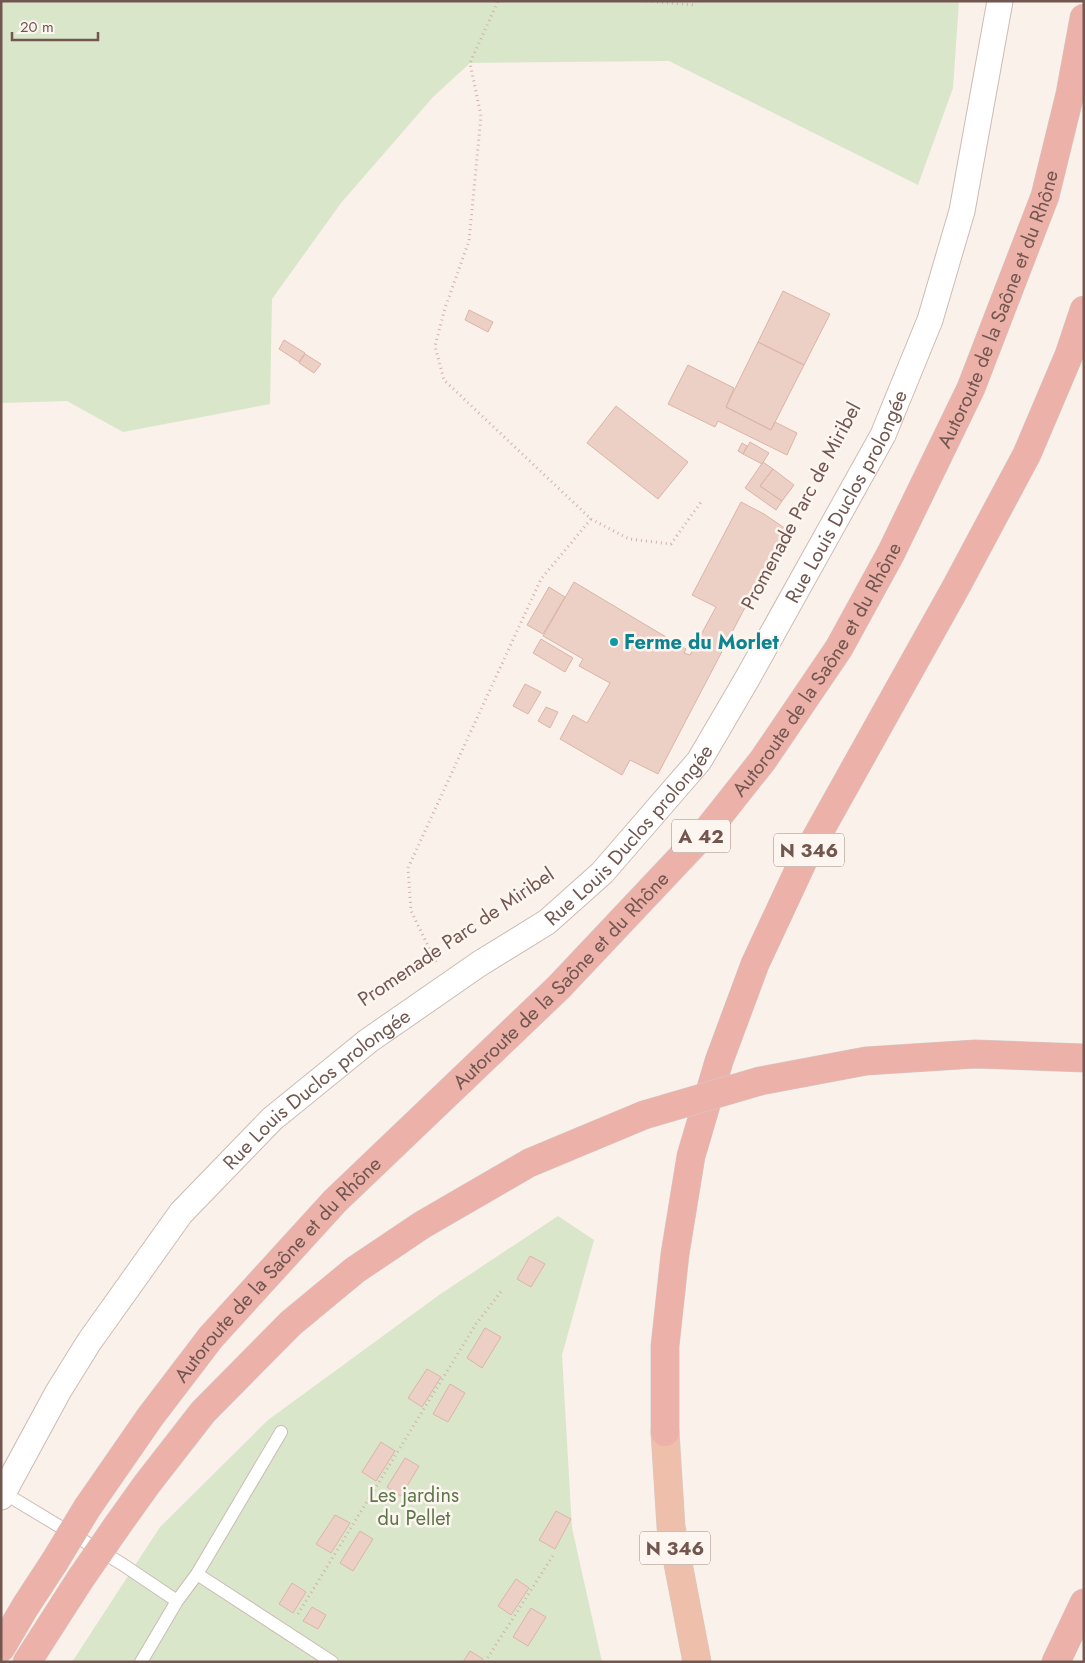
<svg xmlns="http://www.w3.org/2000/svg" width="1085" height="1663" font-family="Jost,sans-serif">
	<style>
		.green { fill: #d9e6ca }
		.building { fill: #eccfc5; stroke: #dcb4a7 }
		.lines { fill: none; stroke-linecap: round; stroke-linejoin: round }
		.service-casing { stroke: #cdbbb4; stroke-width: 14 }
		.minor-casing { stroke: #cdbbb4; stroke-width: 27 }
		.trunk-casing { stroke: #d5cdca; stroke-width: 29 }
		.motorway-casing { stroke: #d5cdca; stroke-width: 29 }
		.path { stroke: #d1b2a8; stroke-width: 3; stroke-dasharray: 1 4; stroke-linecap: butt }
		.service { stroke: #fff; stroke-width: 12 }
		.minor { stroke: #fff; stroke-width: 25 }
		.trunk { stroke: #eebfaa; stroke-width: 28 }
		.motorway { stroke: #ecb1a9; stroke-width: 28 }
		.motorway-bridge-casing { stroke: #d5cdca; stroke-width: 29; stroke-linecap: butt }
		.motorway-bridge { stroke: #ecb1a9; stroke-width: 28 }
		.culture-dot { fill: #0f9aa8; stroke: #fdf6f0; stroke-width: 2 }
		.labels { text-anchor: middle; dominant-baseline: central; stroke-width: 5; stroke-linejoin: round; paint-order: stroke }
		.shield { fill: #fdf6f0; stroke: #9c8780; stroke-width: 1 }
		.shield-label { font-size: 19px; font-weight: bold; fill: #725750 }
		.street-label { font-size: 20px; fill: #725750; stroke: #fdf6f0 }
		.culture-label { font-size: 20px; font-weight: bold; fill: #0d838f; stroke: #fdf6f0; text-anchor: start }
		.park-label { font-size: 20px; fill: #5d764a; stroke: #fdf6f0 }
	</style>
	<rect width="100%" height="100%" fill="#faf1ea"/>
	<!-- green -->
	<path class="green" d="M1 1H959L953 88 918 185 669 61 470 63 433 97 341 203 272 299 270 404 123 432 67 401 1 403Z
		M558 1216 594 1240 562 1355 572 1528 602 1662H72L160 1527 268 1420 439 1295Z"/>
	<!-- building -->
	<path class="building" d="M783 291 830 314 804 365 758 342Z
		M469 310 493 322 488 332 465 320Z
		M284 340 305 353 299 362 279 349Z
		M758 342 804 365 771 430 726 407Z
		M305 354 321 364 314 373 299 363Z
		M688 365 734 388 726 407 771 430 775 422 797 433 787 455 718 421 715 427 668 404Z
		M616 406 688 462 658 499 587 443Z
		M750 442 769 453 762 464 743 454Z
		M742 443 747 446 743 454 738 451Z
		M763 462 773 469 760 486 782 501 776 510 745 488Z
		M773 469 794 485 782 501 760 486Z
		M741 502 764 514 786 529 658 774 630 760 622 775 560 739 573 715 587 723 610 683 579 666 583 659 543 636 574 582 686 649 684 653 690 655 716 607 692 595Z
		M549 587 565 597 543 634 527 625Z
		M541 639 573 658 565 672 533 653Z
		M525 684 541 692 528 714 513 706Z
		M546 707 558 712 550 728 538 721Z
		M530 1256 545 1264 531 1287 517 1279Z
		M485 1328 501 1337 482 1368 467 1358Z
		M427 1369 441 1377 422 1407 408 1398Z
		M450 1384 465 1393 448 1422 433 1414Z
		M381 1442 395 1451 376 1481 362 1472Z
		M405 1458 419 1466 401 1496 387 1487Z
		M556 1511 571 1519 555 1549 539 1540Z
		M335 1515 350 1523 331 1553 316 1544Z
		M360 1531 373 1539 353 1571 340 1563Z
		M516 1579 529 1588 511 1615 498 1606Z
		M292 1583 306 1592 293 1613 279 1604Z
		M312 1607 326 1615 318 1629 303 1621Z
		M531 1608 546 1617 528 1646 513 1637Z
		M470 1651 483 1659 481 1662H463Z"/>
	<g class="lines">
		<defs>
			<path id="service" d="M4 1493 122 1564 177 1601
				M197 1574 332 1662
				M141 1662 177 1601 197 1574 281 1432"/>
			<g id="minor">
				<path id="s1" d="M1 1497 58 1392 89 1342 181 1213 272 1119 368 1041 479 964 547 922 602 873 699 761 747 679 883 435 930 320 962 211 1000 1"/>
			</g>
			<path id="trunk" d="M665 1432 671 1527 697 1662"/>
			<g id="motorway">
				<path d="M760 1081 866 1061 975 1054 1084 1058"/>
				<path d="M665 1432V1346L675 1254 691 1156 719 1061 755 964 803 861 956 587 1027 454 1069 355 1084 310"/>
				<path id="s2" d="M87 1508 150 1417 211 1337 335 1201 559 987 710 827 763 760 839 648 891 553 971 388 1045 196 1070 94 1084 18"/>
				<path d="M117 1526 147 1484 203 1412 291 1323 355 1270 422 1225 529 1163 644 1115"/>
				<path d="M1 1648 25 1607 55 1561"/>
				<path d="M27 1662 81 1578"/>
				<path d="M1056 1662 1084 1603"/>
			</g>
		</defs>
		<!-- service casing -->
		<use href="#service" class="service-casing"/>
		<!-- minor casing -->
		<use href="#minor" class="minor-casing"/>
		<!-- trunk casing -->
		<use href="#trunk" class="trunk-casing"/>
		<!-- motorway casing -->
		<use href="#motorway" class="motorway-casing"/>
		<!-- path -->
		<path class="path" d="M647 1 693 5 695 1
			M591 519 629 539 671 544 701 502
			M436 962 411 911 408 868 541 579 591 519 444 380 435 346 445 308 469 241 481 116 470 63 498 1
			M298 1614 476 1324 503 1289
			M485 1662 554 1554"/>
		<!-- service -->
		<use href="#service" class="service"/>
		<!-- minor -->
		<use href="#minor" class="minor"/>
		<!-- trunk -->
		<use href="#trunk" class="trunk"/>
		<!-- motorway -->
		<use href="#motorway" class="motorway"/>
		<defs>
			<path id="motorway-bridge" d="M644 1115 760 1081
				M55 1561 87 1508
				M81 1578 117 1526"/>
		</defs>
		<!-- motorway-bridge casing -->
		<use href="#motorway-bridge" class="motorway-bridge-casing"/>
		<!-- motorway-bridge -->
		<use href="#motorway-bridge" class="motorway-bridge"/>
	</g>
	<!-- markers -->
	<circle class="culture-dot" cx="614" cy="642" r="5"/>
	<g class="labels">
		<!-- shield labels -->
		<g class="shield">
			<rect x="672" y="819.5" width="58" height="33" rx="4"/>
			<rect x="774" y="833.5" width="70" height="33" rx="4"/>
			<rect x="640" y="1531.5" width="70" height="33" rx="4"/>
		</g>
		<g class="shield-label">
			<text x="701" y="836">A 42</text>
			<text x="809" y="850">N 346</text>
			<text x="675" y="1548">N 346</text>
		</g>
		<!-- street labels -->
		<g class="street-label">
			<text stroke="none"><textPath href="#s2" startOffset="1521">Autoroute de la Saône et du Rhône</textPath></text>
			<text stroke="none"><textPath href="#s1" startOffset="1331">Rue Louis Duclos prolongée</textPath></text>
			<text transform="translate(801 506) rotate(-62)">Promenade Parc de Miribel</text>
			<text stroke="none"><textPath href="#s2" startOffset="1116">Autoroute de la Saône et du Rhône</textPath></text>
			<text stroke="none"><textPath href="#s1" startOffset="926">Rue Louis Duclos prolongée</textPath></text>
			<text transform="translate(456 937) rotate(-34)">Promenade Parc de Miribel</text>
			<text stroke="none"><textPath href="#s2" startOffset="711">Autoroute de la Saône et du Rhône</textPath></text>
			<text stroke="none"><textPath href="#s1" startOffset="521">Rue Louis Duclos prolongée</textPath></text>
			<text stroke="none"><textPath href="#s2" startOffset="306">Autoroute de la Saône et du Rhône</textPath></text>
		</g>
		<!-- culture labels -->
		<g class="culture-label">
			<text x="624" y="642">Ferme du Morlet</text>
		</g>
		<!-- park labels -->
		<g class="park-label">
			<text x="414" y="1495">Les jardins<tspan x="414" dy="23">du Pellet</tspan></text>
		</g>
	</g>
	<!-- border -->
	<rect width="1085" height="1663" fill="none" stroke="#725750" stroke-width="5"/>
	<!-- scale -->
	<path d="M12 32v8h86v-8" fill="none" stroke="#725750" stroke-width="2.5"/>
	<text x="20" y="32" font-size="15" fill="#725750" stroke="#fdf6f0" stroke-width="4" paint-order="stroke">20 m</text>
</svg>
